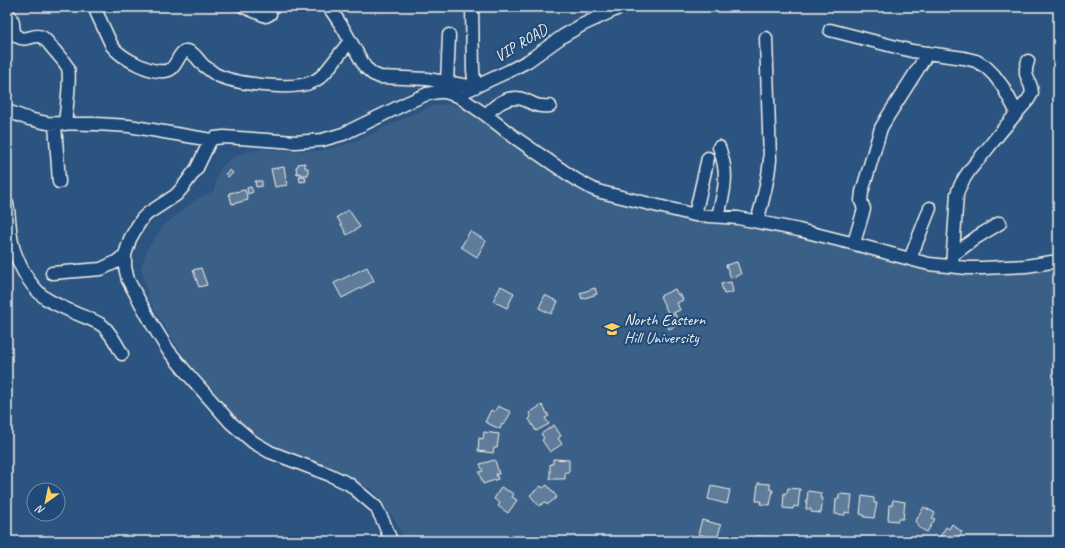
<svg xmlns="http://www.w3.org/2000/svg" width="1065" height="548" font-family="Caveat,sans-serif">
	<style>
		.built { fill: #3b6088 }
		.building { fill: #5e7b9a; stroke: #f4f1e8 }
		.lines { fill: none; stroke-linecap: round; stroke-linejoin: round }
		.minor-casing { stroke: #f4f1e8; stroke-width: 15 }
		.minor { stroke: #1f4a7a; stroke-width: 12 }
		.labels { text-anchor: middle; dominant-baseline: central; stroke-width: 4; stroke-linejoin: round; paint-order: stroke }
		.street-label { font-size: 16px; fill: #f4f1e8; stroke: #1f4a7a }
		.poi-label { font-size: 16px; fill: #f4f1e8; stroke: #1f4a7a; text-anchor: start }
	</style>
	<rect width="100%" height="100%" fill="#2c5481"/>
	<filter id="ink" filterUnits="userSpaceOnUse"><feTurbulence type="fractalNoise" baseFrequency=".025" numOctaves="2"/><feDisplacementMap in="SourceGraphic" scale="8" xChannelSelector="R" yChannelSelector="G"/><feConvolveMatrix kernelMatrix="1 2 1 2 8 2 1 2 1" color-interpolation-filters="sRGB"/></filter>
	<g filter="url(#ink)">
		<!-- built -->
		<path class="built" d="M447 104 457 106 474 113 591 194 718 225 774 229 931 269 974 275 1011 273 1058 268V541H405L395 520 373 489 279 451 244 427 183 356 150 302 141 268 147 249 163 226 199 198 214 191 218 173 225 163 239 154 263 149 294 151H318L333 148 356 142 408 116 433 106Z"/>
		<!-- building -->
		<path class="building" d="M305 163V168H308V175H300V173L297 174 296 167 298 166V164Z
			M284 167 287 185 275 187 271 169Z
			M230 170 233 173 228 177 225 174Z
			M299 176H305L306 181 300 182Z
			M255 181H262V186L256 187Z
			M251 187 253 192 248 194 247 188Z
			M245 190 248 200 232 204 229 193Z
			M349 210 360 227 347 235 337 217Z
			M470 231 486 241 477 257 461 247Z
			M737 262 741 274 731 278 726 265Z
			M367 267 374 281 342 298 334 283Z
			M201 268 207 285 199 287 193 270Z
			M731 282 733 292 724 294 721 284Z
			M501 286 514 293 507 308 493 301Z
			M595 288 597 294 582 299 580 293Z
			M675 289 678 295 680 294 683 300 677 303 680 310 669 315 660 296Z
			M545 295 558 302 551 314 539 308Z
			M675 314 680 324 669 329 664 319Z
			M542 405 549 416 545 418 549 424 536 431 529 419 531 417 529 413Z
			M498 406 511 412 504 425 502 424 500 429 485 422 491 410 494 412Z
			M554 425 561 436 558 438 562 444 550 452 542 440 544 438 541 434Z
			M484 432 499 434 497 448H494L493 453 478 451 479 438 483 439Z
			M553 459 569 460V472H565V479H550V464H553Z
			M495 460 499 474H496L498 479 483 484 479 472 483 471 480 464Z
			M758 483 770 484V490H773L770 505 760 504 761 501H756Z
			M547 485 557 497 547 505 545 502 539 506 530 495 541 486 543 488Z
			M711 486 730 490 727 504 708 499Z
			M501 487 514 494 512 497 517 500 508 513 498 506 500 503 494 499Z
			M788 488 800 489 798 507 794 506 793 509 783 508 784 493H787Z
			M808 491 821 493 820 498H823L821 513 811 512V509H806Z
			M839 494 852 495 850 513 845 512V515L835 514 836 499H839Z
			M862 496 874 498V503H877L874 518 864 517V515L860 514Z
			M893 500 905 502 903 519H898V521L888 520 889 505H892Z
			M924 507 935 513 932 518 935 519 927 532 918 527 919 525 915 522Z
			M702 520 721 525 717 539 698 534Z
			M952 524 962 532 956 541H940L938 540 946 527 949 529Z
			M757 536 767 537V541H751L752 538 756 539Z"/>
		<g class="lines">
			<defs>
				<path id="minor" d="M94 7 112 46C121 58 154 76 169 70 177 67 179 50 187 51 194 52 198 60 203 65 207 68 211 71 215 74 234 84 292 91 312 82 318 80 324 74 328 69L350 41
					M244 7 266 16 270 14 271 7
					M329 7 343 28 365 67 373 74 380 77 427 79 475 87 473 70 472 7
					M7 13C18 22 9 31 18 37 26 42 35 33 42 37 47 40 51 47 55 51 59 56 65 62 68 68 71 79 66 111 65 124
					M830 30 912 51 964 58 976 61 986 67 994 75 1003 87 1017 113
					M447 83 449 35
					M468 90 509 71 528 61 563 36 582 25 621 7
					M7 111 29 119 47 123 96 124 129 126 211 140
					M486 115C496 104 510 94 525 100 536 105 538 107 550 106
					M55 124 59 182
					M7 204C10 219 9 235 14 250 20 267 30 286 45 298 54 304 65 308 75 313 84 317 95 320 103 326 111 333 117 345 122 354
					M695 215 708 158
					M718 216C722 199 727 183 724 166 723 159 721 153 719 147
					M757 221C763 201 768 181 770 160L766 38
					M854 243 864 209 861 201 862 192 881 128 888 116 928 53
					M953 255 977 237 1000 223
					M910 259 930 208
					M952 266 957 194C962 178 973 166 984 153 998 135 1013 117 1028 100L1032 93 1031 87 1026 74V68L1028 61
					M52 273 101 269 116 262 125 255
					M391 541 384 523 376 507 349 484 330 475 270 452 253 442 231 423 186 372 168 350 152 324 128 280 125 267V255L130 239 138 225 142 219 147 214 176 195 183 187 197 168 208 145 211 140 215 138 224 137 295 142 322 140 343 134 409 102 427 94 438 92H445L458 96 486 115 514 137 575 179 593 189 601 192 695 215 738 218 799 230 851 243 917 261 929 264 967 268H982L1026 266 1058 261"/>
			</defs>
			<!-- minor casing -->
			<use href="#minor" class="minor-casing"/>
			<!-- minor -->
			<use href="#minor" class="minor"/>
		</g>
	</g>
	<!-- icons -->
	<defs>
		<symbol id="university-bare" viewBox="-9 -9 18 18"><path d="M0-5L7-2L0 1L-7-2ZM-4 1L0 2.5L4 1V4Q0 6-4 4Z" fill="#ffd166" stroke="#1f4a7a" stroke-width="2.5" paint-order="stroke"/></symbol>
	</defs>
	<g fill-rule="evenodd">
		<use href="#university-bare" x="601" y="318" width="22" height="22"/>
	</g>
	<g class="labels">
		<!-- street labels -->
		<g class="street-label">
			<text transform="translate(521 43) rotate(-31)">VIP ROAD</text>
		</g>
		<!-- poi labels -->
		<g class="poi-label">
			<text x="624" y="320">North Eastern<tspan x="624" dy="18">Hill University</tspan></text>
		</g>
	</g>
	<!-- margin -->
	<rect width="1065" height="548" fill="none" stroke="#1f4a7a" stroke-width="24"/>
	<rect x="12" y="12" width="1041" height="524" fill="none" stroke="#f4f1e8" stroke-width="1.5" filter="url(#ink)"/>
	<!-- north arrow -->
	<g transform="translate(46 502) rotate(213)"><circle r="19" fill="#1f4a7a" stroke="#748da6"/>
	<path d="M0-3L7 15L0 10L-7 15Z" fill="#ffd166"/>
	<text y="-6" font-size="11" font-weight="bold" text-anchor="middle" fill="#f4f1e8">N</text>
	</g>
</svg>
